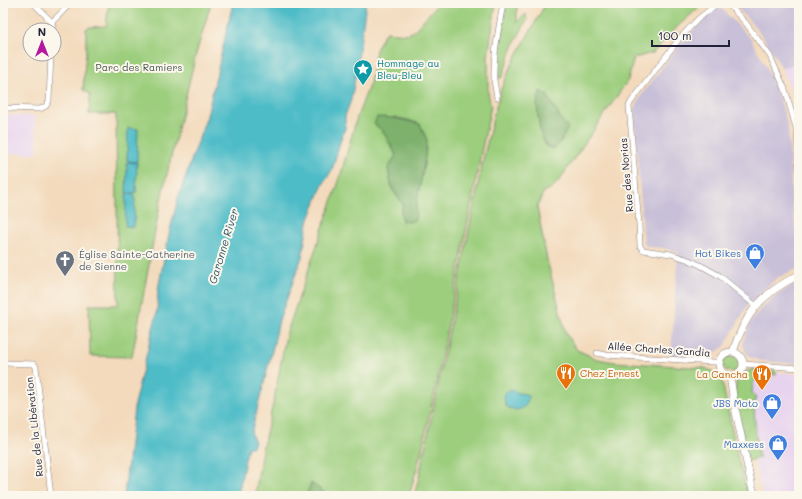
<svg xmlns="http://www.w3.org/2000/svg" width="802" height="499" font-family="Mali,sans-serif">
	<style>
		.built { fill: #e7d2ef }
		.industrial { fill: #c8bfd8 }
		.green { fill: #9cce7d; stroke: #5f785c; fill-rule: evenodd }
		.forest { fill: #7db16c; stroke: #506a54 }
		.water { fill: #4ebcc7; stroke: #386f81 }
		.lines { fill: none; stroke-linecap: round; stroke-linejoin: round }
		.pedestrian-casing { stroke: #8a7e7c; stroke-width: 5.5 }
		.minor-casing { stroke: #8a7e7c; stroke-width: 6 }
		.tertiary-casing { stroke: #8a7e7c; stroke-width: 8 }
		.pedestrian { stroke: #fff; stroke-width: 4 }
		.minor { stroke: #fff; stroke-width: 5 }
		.tertiary { stroke: #fff; stroke-width: 7 }
		.labels { text-anchor: middle; dominant-baseline: central; stroke-width: 4; stroke-linejoin: round; paint-order: stroke }
		.culture-label { font-size: 10px; fill: #0d838f; stroke: #fbf7ec; text-anchor: start }
		.park-label { font-size: 10px; fill: #47564f; stroke: #fbf7ec }
		.street-label { font-size: 10px; fill: #22223b; stroke: #fbf7ec }
		.shop-label { font-size: 10px; fill: #366cbe; stroke: #fbf7ec; text-anchor: end }
		.worship-label { font-size: 10px; fill: #5b616d; stroke: #fbf7ec; text-anchor: start }
		.food-label { font-size: 10px; fill: #c56008; stroke: #fbf7ec; text-anchor: start }
		.water-label { font-size: 11px; font-style: italic; fill: #31586c; stroke: #fbf7ec }
	</style>
	<rect width="100%" height="100%" fill="#fbf7ec"/>
	<filter id="ink" filterUnits="userSpaceOnUse"><feTurbulence type="fractalNoise" baseFrequency=".025" numOctaves="2"/><feDisplacementMap in="SourceGraphic" scale="8" xChannelSelector="R" yChannelSelector="G"/><feConvolveMatrix kernelMatrix="1 2 1 2 8 2 1 2 1" color-interpolation-filters="sRGB"/></filter>
	<filter id="wash" filterUnits="userSpaceOnUse"><feTurbulence type="fractalNoise" baseFrequency=".012" numOctaves="4" result="noise"/><feDisplacementMap in="SourceGraphic" scale="16" xChannelSelector="R" yChannelSelector="G"/><feGaussianBlur stdDeviation="0.9" result="paint"/><feColorMatrix in="noise" values="0 0 0 0 0 0 0 0 0 0 0 0 0 0 0 0 0 1.4 0 .05"/><feComposite in="paint" operator="in"/></filter>
	<g filter="url(#wash)">
		<rect width="100%" height="100%" fill="#f3dabc"/>
		<!-- built -->
		<path class="built" d="M799 61V122L791 90 782 69Z
			M3 115 35 116V132H37V154L3 153Z
			M759 371 799 374V496H763L758 477 750 441 744 375Z"/>
		<!-- industrial -->
		<path class="industrial" d="M733 3H799V61L782 69 766 41 755 27Z
			M721 8 751 39 767 68 782 106 788 128 792 204 796 229 799 244V268L777 278 761 292 747 306 725 346 718 351 702 356 671 355 678 252 663 248 648 247 644 244 634 111 642 94 686 37 716 9Z
			M799 282V364L762 361 750 357 745 351 743 343 745 337 750 323 760 310 772 299 782 292Z"/>
		<!-- green -->
		<path class="green" d="M109 3H211L196 54 161 199 132 357 90 356 89 305H118L116 114H89L90 94 83 90 86 50V29L90 27 106 26Z
			M440 3H496L488 56V93L491 106 479 163 459 269 438 376 421 453 409 496H329L311 483 306 496H255L262 450 274 400 286 335 339 181 357 117 370 83 376 50 384 34 387 32 406 34 413 32 435 7ZM393 117 408 120 420 124 427 140 424 164 417 201 401 213 403 204 392 189 388 169 396 155 383 131Z
			M507 3H517V22L526 14 527 20 514 44 502 77 499 79 498 75 499 52Z
			M546 3H592L595 8 596 3H704L678 26 653 53 634 58 628 80 558 182 550 189 544 191 537 207 547 260 566 334 577 350 597 359 615 362 705 368C715 372 719 374 723 385L737 454 748 496H531L525 494 524 496H414L419 477 450 327 482 164 494 114 501 89 512 64Z
			M723 364a8 8 0 1 1 16 0a8 8 0 1 1-16 0Z
			M755 369 774 370 776 372V375L770 374V380L757 379 753 383 752 393 754 396H756C752 408 757 444 759 458L748 461C745 445 731 393 737 380 741 373 748 370 755 369Z"/>
		<!-- forest -->
		<path class="forest" d="M540 91 547 95 561 119 568 128 561 141 554 149 546 146 540 132 537 106Z
			M377 117C392 117 405 120 420 124L427 140 424 164 417 201 415 220 409 222 402 221 401 213 403 204 392 189 388 169 396 155 383 131 374 124Z
			M311 483 329 496H306Z"/>
		<!-- water -->
		<path class="water" d="M233 3H366L355 79 351 100 345 116V129L342 135 332 170 322 186 308 222 305 241 302 257 279 320 273 347 251 434 255 442 253 447H248L245 460 238 496H124L135 400 157 313 158 289 169 234 179 195 207 116Z
			M128 128 138 129 137 162 127 161Z
			M127 162 137 163 136 193H126Z
			M126 194 135 195 134 227 125 226Z
			M513 390 518 393 525 394 528 396V398L527 403 523 408 517 410 509 408 505 405 504 395 506 392Z"/>
	</g>
	<g filter="url(#ink)">
		<g class="lines">
			<defs>
				<path id="pedestrian" d="M61 3 66 8"/>
				<path id="minor" d="M33 3 52 22
					M718 3 698 19 679 39 631 102 629 106 639 225 640 246 643 250 671 254 689 260 700 265 720 276 756 306
					M727 3 745 22 757 38 770 56 785 89 797 131 799 173
					M52 22 66 8 69 3
					M52 22 53 30
					M497 98C496 92 495 86 494 80 493 54 499 28 503 3
					M3 108 40 109 46 106 49 101 51 54
					M597 353 606 355 712 362H720
					M3 363 34 364 36 367 51 496
					M743 364 799 368"/>
				<path id="tertiary" d="M733 352C745 313 762 293 799 275
					M719 364a12 12 0 1 1 24 0a12 12 0 1 1-24 0Z
					M730 376 734 403 752 487 755 496"/>
			</defs>
			<!-- pedestrian casing -->
			<use href="#pedestrian" class="pedestrian-casing"/>
			<!-- minor casing -->
			<use href="#minor" class="minor-casing"/>
			<!-- tertiary casing -->
			<use href="#tertiary" class="tertiary-casing"/>
			<!-- pedestrian -->
			<use href="#pedestrian" class="pedestrian"/>
			<!-- minor -->
			<use href="#minor" class="minor"/>
			<!-- tertiary -->
			<use href="#tertiary" class="tertiary"/>
		</g>
	</g>
	<!-- icons -->
	<defs>
		<symbol id="sight-pin" viewBox="-11 -11 22 30"><path d="M0 17L-7.5 6A9.5 9.5 0 1 1 7.5 6Z" fill="#0f9aa8" stroke="#fbf7ec"/><path d="M0-6L1.8-2.2L6-1.7L2.9 1.2L3.7 5.4L0 3.3L-3.7 5.4L-2.9 1.2L-6-1.7L-1.8-2.2Z" fill="#fff"/></symbol>
		<symbol id="shop-pin" viewBox="-11 -11 22 30"><path d="M0 17L-7.5 6A9.5 9.5 0 1 1 7.5 6Z" fill="#3f7fe0" stroke="#fbf7ec"/><path d="M-5-2.5h2.3a2.7 3.5 0 0 1 5.4 0H5L5.5 6h-11ZM-1.5-2.5h3a1.5 2.3 0 0 0-3 0Z" fill="#fff"/></symbol>
		<symbol id="church-pin" viewBox="-11 -11 22 30"><path d="M0 17L-7.5 6A9.5 9.5 0 1 1 7.5 6Z" fill="#6b7280" stroke="#fbf7ec"/><path d="M-1.2-6h2.4v3.5h3.3v2.4h-3.3V6h-2.4V-.1h-3.3v-2.4h3.3Z" fill="#fff"/></symbol>
		<symbol id="restaurant-pin" viewBox="-11 -11 22 30"><path d="M0 17L-7.5 6A9.5 9.5 0 1 1 7.5 6Z" fill="#e8710a" stroke="#fbf7ec"/><path d="M-5-6h1v4h1v-4h1v4h1v-4h1v5L-1.5 .5V6h-2V.5L-5-1ZM5-6V6H3V1.5H1.5Q1.5-4 5-6Z" fill="#fff"/></symbol>
	</defs>
	<g fill-rule="evenodd">
		<use href="#sight-pin" x="352" y="58" width="22" height="30"/>
		<use href="#shop-pin" x="744" y="242" width="22" height="30"/>
		<use href="#church-pin" x="54" y="249" width="22" height="30"/>
		<use href="#restaurant-pin" x="555" y="362" width="22" height="30"/>
		<use href="#restaurant-pin" x="751" y="363" width="22" height="30"/>
		<use href="#shop-pin" x="761" y="392" width="22" height="30"/>
		<use href="#shop-pin" x="767" y="433" width="22" height="30"/>
	</g>
	<g class="labels">
		<!-- culture labels -->
		<g class="culture-label">
			<text x="377" y="63">Hommage au<tspan x="377" dy="12">Bleu-Bleu</tspan></text>
		</g>
		<!-- park labels -->
		<g class="park-label">
			<text x="139" y="67">Parc des Ramiers</text>
		</g>
		<!-- street labels -->
		<g class="street-label">
			<text transform="translate(626 175) rotate(-95)">Rue des Norias</text>
			<text transform="translate(659 349) rotate(4)">Allée Charles Gandia</text>
			<text transform="translate(34 427) rotate(-96)">Rue de la Libération</text>
		</g>
		<!-- shop labels -->
		<g class="shop-label">
			<text x="741" y="253">Hot Bikes</text>
			<text x="758" y="403">JBS Moto</text>
			<text x="764" y="444">Maxxess</text>
		</g>
		<!-- worship labels -->
		<g class="worship-label">
			<text x="79" y="254">Église Sainte-Catherine<tspan x="79" dy="12">de Sienne</tspan></text>
		</g>
		<!-- food labels -->
		<g class="food-label">
			<text x="580" y="373">Chez Ernest</text>
			<text x="748" y="374" text-anchor="end">La Cancha</text>
		</g>
		<!-- water labels -->
		<g class="water-label">
			<text transform="translate(223 246) rotate(-73)">Garonne River</text>
		</g>
	</g>
	<!-- margin -->
	<rect width="802" height="499" fill="none" stroke="#fbf7ec" stroke-width="16"/>
	<!-- north arrow -->
	<g transform="translate(42 42)"><circle r="19" fill="#fbf7ec" stroke="#a4a2a5"/>
	<path d="M0-3L7 15L0 10L-7 15Z" fill="#b5179e"/>
	<text y="-6" font-size="11" font-weight="bold" text-anchor="middle" fill="#22223b">N</text>
	</g>
	<!-- scale -->
	<path d="M652 40v6h77v-6" fill="none" stroke="#22223b" stroke-width="2"/>
	<text x="658" y="40" font-size="12" fill="#22223b" stroke="#fbf7ec" stroke-width="3" paint-order="stroke">100 m</text>
</svg>
